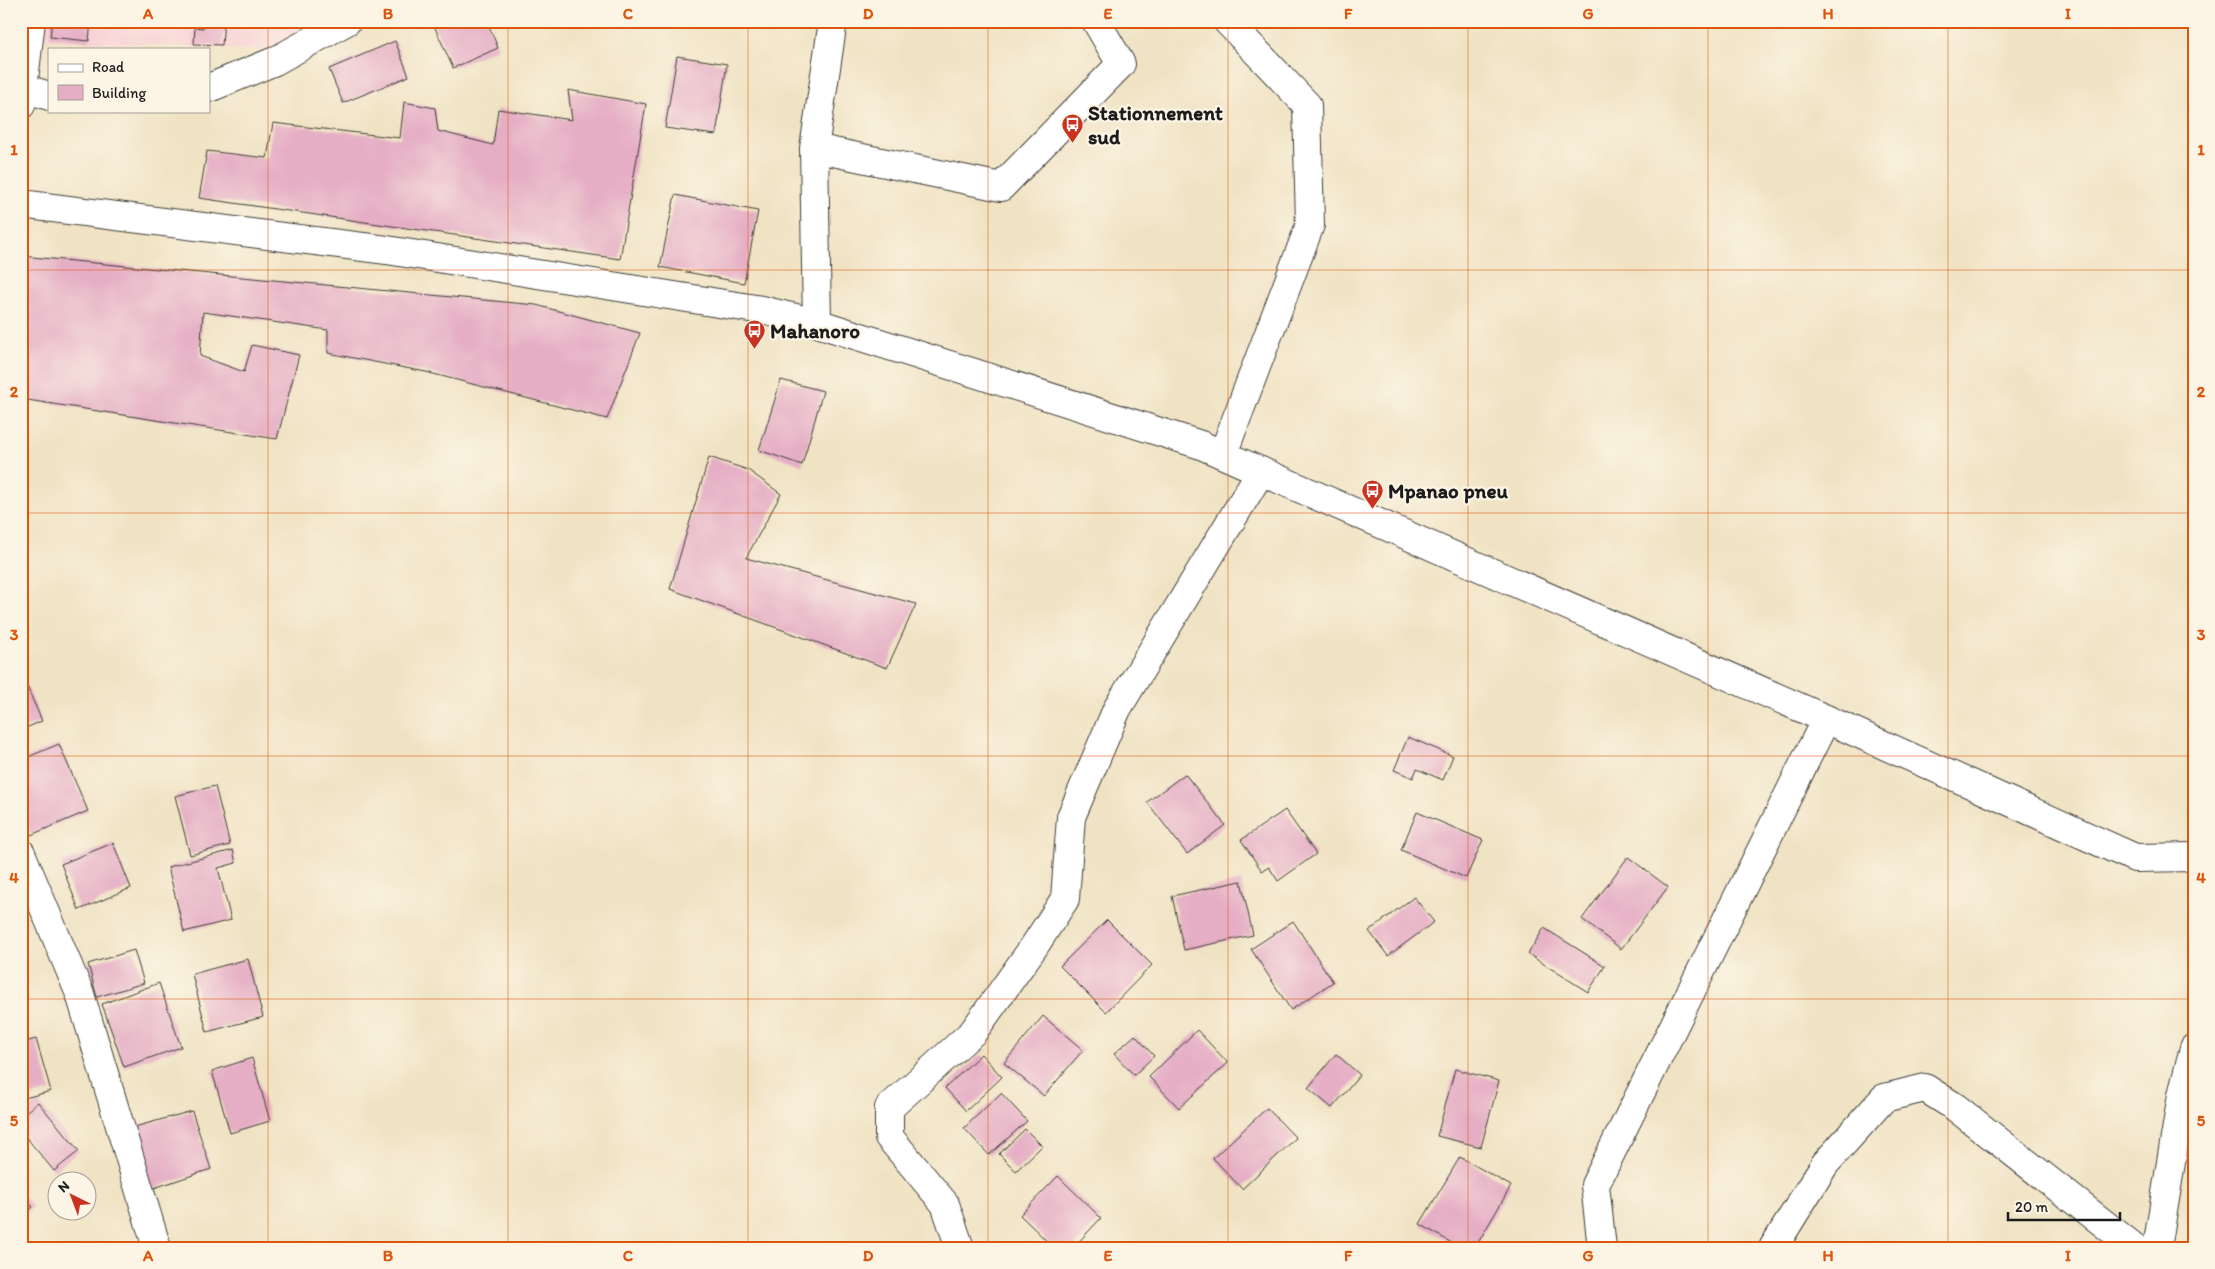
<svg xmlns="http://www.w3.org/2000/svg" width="2215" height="1269" font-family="Itim,sans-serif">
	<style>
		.built { fill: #f7cfd3 }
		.building { fill: #e5aec5 }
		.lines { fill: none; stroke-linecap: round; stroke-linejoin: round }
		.minor-casing { stroke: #3c3a35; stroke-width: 30 }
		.major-casing { stroke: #3c3a35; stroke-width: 30 }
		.minor { stroke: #fff; stroke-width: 28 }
		.major { stroke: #fff; stroke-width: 28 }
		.grid { fill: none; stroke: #de560d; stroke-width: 1; stroke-opacity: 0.55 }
		.labels { text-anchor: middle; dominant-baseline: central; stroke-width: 4.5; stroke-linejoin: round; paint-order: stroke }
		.poi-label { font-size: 21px; font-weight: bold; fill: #1c1c1c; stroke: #fcf5e5; text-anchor: start }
		.neatline { fill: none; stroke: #de560d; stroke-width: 2 }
		.grid-label { font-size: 16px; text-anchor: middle; font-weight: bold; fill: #de560d }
	</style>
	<rect width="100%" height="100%" fill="#fcf5e5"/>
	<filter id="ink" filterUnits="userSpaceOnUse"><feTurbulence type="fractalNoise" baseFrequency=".02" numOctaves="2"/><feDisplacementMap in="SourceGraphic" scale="10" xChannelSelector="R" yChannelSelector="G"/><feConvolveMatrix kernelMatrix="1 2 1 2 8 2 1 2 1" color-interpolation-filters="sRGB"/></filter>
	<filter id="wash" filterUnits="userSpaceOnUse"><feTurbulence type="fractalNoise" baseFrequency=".0096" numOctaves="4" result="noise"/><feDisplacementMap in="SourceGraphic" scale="20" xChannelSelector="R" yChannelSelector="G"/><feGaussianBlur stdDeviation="1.12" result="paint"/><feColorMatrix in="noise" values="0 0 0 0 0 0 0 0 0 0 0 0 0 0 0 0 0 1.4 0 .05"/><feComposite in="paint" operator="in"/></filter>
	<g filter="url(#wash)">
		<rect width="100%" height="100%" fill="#f0e3c4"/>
		<!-- built -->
		<path class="built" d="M42 21H325L273 51 41 39Z"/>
		<g id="blocks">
			<!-- building -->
			<path class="building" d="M52 21H91L89 41 50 37Z
				M204 21H224L222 45 194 44 195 27 203 28Z
				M432 21H487L498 48 453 68Z
				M395 41 409 76 343 103 329 69Z
				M677 56 727 64 716 135 665 128Z
				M568 90 646 104 620 259 199 198 207 151 267 158 273 123 400 138 404 102 435 108 438 131 493 145 498 109 572 120Z
				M675 195 758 211 744 283 660 267Z
				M21 256 536 305 640 333 607 419 426 372 328 353V330L203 312 200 356 244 372 252 345 299 355 277 439 21 399Z
				M781 380 823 391 802 465 759 450Z
				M709 457 748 470 781 494 746 558 916 604 887 668 670 589Z
				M21 673 42 721 21 730Z
				M1408 737 1453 756 1443 780 1417 769 1413 778 1394 770Z
				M59 744 88 811 31 835 21 812V760Z
				M1185 774 1225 825 1187 854 1147 802Z
				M215 786 230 845 190 855 175 796Z
				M1285 810 1316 854 1278 881 1269 867 1262 871 1241 840Z
				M1417 812 1483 840 1466 878 1401 850Z
				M113 843 131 888 79 910 61 864Z
				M233 850 236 863 218 868 231 920 184 932 168 867Z
				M1628 857 1668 887 1621 949 1582 919Z
				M1241 881 1253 935 1184 950 1172 896Z
				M1414 897 1434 922 1388 956 1369 931Z
				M1107 920 1152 965 1106 1012 1060 966Z
				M1293 921 1333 982 1291 1010 1251 949Z
				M1544 928 1605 966 1588 992 1528 954Z
				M134 950 144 983 97 997 88 964Z
				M248 959 263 1017 207 1032 192 974Z
				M159 983 181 1047 124 1067 102 1004Z
				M1043 1016 1083 1050 1044 1096 1004 1063Z
				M1197 1030 1228 1063 1179 1108 1149 1077Z
				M1135 1035 1154 1056 1134 1075 1114 1054Z
				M36 1039 51 1091 21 1099V1043Z
				M981 1054 1002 1077 966 1111 945 1088Z
				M1336 1054 1360 1075 1332 1108 1308 1088Z
				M252 1058 270 1121 230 1133 212 1071Z
				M1455 1069 1499 1081 1481 1147 1437 1136Z
				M1001 1093 1027 1121 989 1155 964 1128Z
				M38 1102 79 1151 54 1171 21 1131V1116Z
				M1267 1108 1296 1138 1242 1189 1213 1158Z
				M192 1111 211 1169 151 1189 131 1128Z
				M1025 1129 1042 1146 1016 1171 999 1154Z
				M1460 1157 1511 1186 1475 1248H1460L1420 1224Z
				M1058 1176 1101 1218 1073 1248H1054L1020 1215Z
				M21 1194 33 1207 21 1217Z"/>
		</g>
	</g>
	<g filter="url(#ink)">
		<use href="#blocks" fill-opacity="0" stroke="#3c3a35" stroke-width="1"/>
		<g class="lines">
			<defs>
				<path id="minor" d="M24 88 49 96
					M209 88 275 61 347 21
					M21 105 31 21
					M814 148 1001 187 1121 64 1096 21
					M817 323 814 148 833 21
					M1223 454 1310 225 1307 105 1227 21
					M21 853 80 994 157 1248
					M960 1248 945 1204 889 1137V1108L973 1032 1033 948 1065 899 1071 817 1117 709 1261 471
					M1602 1248 1595 1185 1826 719
					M1773 1248 1825 1164 1884 1098 1925 1088 1955 1107 2135 1248
					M2157 1248 2182 1095 2194 1048"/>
				<path id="major" d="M21 204 387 250 762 310 817 323 1201 445 1826 719 2135 858 2194 857"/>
			</defs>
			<!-- minor casing -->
			<use href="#minor" class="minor-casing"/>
			<!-- major casing -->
			<use href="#major" class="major-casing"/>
			<!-- minor -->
			<use href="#minor" class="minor"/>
			<!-- major -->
			<use href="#major" class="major"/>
		</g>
	</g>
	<!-- grid -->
	<path class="grid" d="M268 21V1248M508 21V1248M748 21V1248M988 21V1248M1228 21V1248M1468 21V1248M1708 21V1248M1948 21V1248M21 270H2194M21 513H2194M21 756H2194M21 999H2194"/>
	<!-- icons -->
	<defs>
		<symbol id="bus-pin" viewBox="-11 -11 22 30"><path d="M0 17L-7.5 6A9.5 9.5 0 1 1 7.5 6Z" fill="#c8321e" stroke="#fcf5e5"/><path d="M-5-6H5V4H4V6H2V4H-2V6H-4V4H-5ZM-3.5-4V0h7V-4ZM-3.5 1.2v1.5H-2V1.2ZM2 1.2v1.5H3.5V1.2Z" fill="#fff"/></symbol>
	</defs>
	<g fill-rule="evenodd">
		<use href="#bus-pin" x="1060" y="112" width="25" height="34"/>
		<use href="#bus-pin" x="742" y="318" width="25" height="34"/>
		<use href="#bus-pin" x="1360" y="478" width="25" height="34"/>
	</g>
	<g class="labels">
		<!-- poi labels -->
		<g class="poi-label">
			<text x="1088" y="112">Stationnement<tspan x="1088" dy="24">sud</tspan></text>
			<text x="770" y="330">Mahanoro</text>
			<text x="1388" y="490">Mpanao pneu</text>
		</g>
	</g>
	<!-- margin -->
	<rect width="2215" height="1269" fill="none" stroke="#fcf5e5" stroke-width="55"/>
	<!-- legend -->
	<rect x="48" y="48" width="162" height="65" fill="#fcf5e5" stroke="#a29e95"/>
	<rect x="58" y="64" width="25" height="8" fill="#ffffff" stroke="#a29e95"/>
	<text x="92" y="72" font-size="15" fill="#1c1c1c">Road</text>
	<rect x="58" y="85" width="25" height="15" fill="#e5aec5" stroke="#a29e95"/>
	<text x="92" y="98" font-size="15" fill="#1c1c1c">Building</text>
	<!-- north arrow -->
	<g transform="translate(72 1196) rotate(318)"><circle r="24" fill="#fcf5e5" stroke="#a29e95"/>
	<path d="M0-4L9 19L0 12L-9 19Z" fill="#c8321e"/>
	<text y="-8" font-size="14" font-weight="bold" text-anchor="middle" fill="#1c1c1c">N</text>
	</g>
	<!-- scale -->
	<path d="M2008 1212v8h112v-8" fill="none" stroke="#1c1c1c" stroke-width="2.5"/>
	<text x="2015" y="1212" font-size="15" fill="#1c1c1c" stroke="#fcf5e5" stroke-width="4" paint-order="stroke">20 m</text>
	<rect x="28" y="28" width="2160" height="1214" class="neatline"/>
	<g class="grid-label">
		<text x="148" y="19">A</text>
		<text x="388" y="19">B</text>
		<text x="628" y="19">C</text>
		<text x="868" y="19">D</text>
		<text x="1108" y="19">E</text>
		<text x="1348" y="19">F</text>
		<text x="1588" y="19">G</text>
		<text x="1828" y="19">H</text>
		<text x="2068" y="19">I</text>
		<text x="14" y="155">1</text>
		<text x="2201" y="155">1</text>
		<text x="14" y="397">2</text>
		<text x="2201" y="397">2</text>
		<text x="14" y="640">3</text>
		<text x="2201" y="640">3</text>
		<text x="14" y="883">4</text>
		<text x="2201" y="883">4</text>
		<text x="14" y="1126">5</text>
		<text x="2201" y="1126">5</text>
		<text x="148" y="1261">A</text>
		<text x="388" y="1261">B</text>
		<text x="628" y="1261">C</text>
		<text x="868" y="1261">D</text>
		<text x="1108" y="1261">E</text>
		<text x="1348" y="1261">F</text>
		<text x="1588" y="1261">G</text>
		<text x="1828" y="1261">H</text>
		<text x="2068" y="1261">I</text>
	</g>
</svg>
